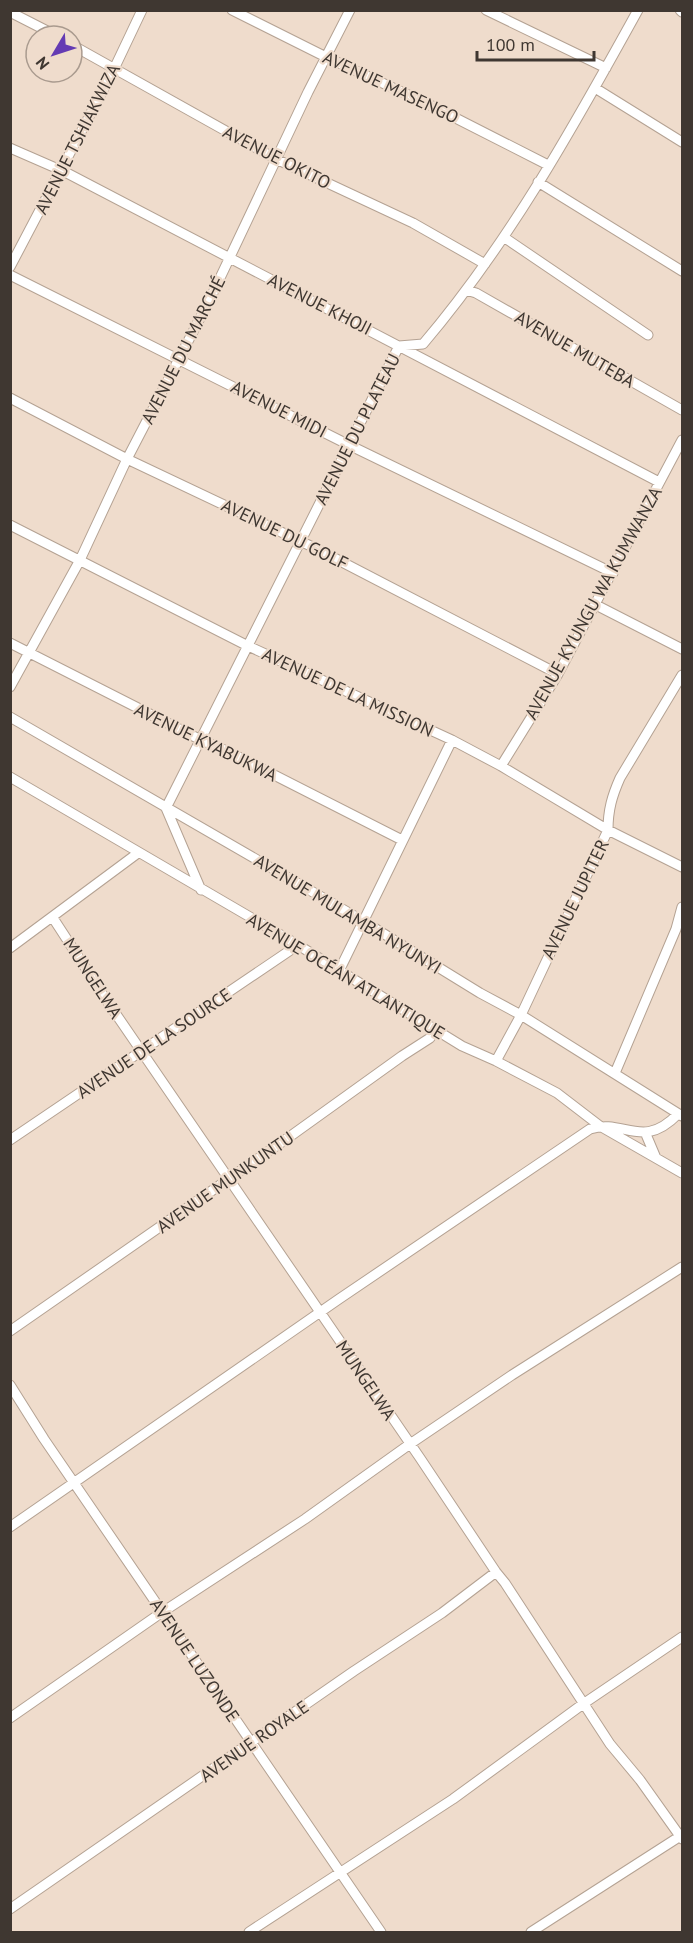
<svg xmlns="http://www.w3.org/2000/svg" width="693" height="1943" font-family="'PT Sans',sans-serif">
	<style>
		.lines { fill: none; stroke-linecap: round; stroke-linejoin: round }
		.street-casing { stroke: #b4a293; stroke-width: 11 }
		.street { stroke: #fff; stroke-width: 9 }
		.labels { text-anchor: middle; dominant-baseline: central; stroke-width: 4.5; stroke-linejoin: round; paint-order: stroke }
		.street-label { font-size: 18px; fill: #3f3731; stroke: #efdccc }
	</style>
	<rect width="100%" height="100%" fill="#efdccc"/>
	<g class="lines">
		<defs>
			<path id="street" d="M232 10 326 57 428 104 548 165
				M486 10 606 68
				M680 10 682 12
				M10 12 57 36
				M72 45 276 159 413 223 485 264
				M595 88 682 142
				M10 148 65 172 659 482
				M538 182 682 271
				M505 238 648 335
				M10 267 114 69 142 10
				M10 275 349 445 613 573
				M466 290 476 293 682 410
				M10 398 127 459 317 549 558 674
				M10 525 246 645 452 740 501 766 608 830 682 867
				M596 605 682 649
				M10 643 199 739 229 752 402 840
				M10 687 80 560 127 459 211 297 308 92 350 10
				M10 717 363 921 480 993 521 1015 682 1116
				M501 766 558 674 682 440
				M10 777 298 945 462 1046 496 1061 557 1093 600 1126 682 1173
				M201 890 166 808 399 346 423 344C509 243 574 126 638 10
				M53 918 107 1001 420 1458 496 1572 505 1583 610 1744 640 1780 682 1839
				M10 948 138 853
				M339 971 452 740
				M496 1061 521 1015 608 830C608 810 612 796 620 778L682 675
				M615 1073 676 929 682 907
				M645 1132 656 1158
				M10 1140 298 945
				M10 1331 292 1135 402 1056 430 1038 436 1029
				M10 1385 44 1439 381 1932
				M10 1527 339 1299 590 1129C624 1118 642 1151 678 1114
				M10 1718 158 1615 305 1519 410 1444 512 1375 682 1267
				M10 1909 354 1671 442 1613 496 1572
				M249 1932 453 1799 583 1704 682 1637
				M531 1932 682 1835"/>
		</defs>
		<!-- street casing -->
		<use href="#street" class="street-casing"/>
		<!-- street -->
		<use href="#street" class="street"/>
	</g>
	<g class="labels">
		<!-- street labels -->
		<g class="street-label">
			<text transform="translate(391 87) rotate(25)">AVENUE MASENGO</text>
			<text transform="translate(77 139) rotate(-63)">AVENUE TSHIAKWIZA</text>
			<text transform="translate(277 157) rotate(27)">AVENUE OKITO</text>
			<text transform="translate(320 304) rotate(27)">AVENUE KHOJI</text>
			<text transform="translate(575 349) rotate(30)">AVENUE MUTEBA</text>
			<text transform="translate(183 350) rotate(-63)">AVENUE DU MARCHÉ</text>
			<text transform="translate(279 409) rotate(27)">AVENUE MIDI</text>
			<text transform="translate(357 429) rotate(-63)">AVENUE DU PLATEAU</text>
			<text transform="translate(285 534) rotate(26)">AVENUE DU GOLF</text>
			<text transform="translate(593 603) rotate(-61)">AVENUE KYUNGU WA KUMWANZA</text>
			<text transform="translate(348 692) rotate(25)">AVENUE DE LA MISSION</text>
			<text transform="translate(206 742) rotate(26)">AVENUE KYABUKWA</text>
			<text transform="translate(575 899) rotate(-64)">AVENUE JUPITER</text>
			<text transform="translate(348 914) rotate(31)">AVENUE MULAMBA NYUNYI</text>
			<text transform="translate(346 976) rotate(31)">AVENUE OCÉAN ATLANTIQUE</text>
			<text transform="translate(93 978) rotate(57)">MUNGELWA</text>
			<text transform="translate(154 1043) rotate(-34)">AVENUE DE LA SOURCE</text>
			<text transform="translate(225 1182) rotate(-35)">AVENUE MUNKUNTU</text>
			<text transform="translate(366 1380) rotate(56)">MUNGELWA</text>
			<text transform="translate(195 1660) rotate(56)">AVENUE LUZONDE</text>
			<text transform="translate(254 1741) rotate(-35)">AVENUE ROYALE</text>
		</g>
	</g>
	<!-- border -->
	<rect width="693" height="1943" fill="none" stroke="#3f3731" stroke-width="24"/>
	<!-- north arrow -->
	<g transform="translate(54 54) rotate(231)"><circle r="28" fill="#efdccc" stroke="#a99a8e" stroke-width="1.5"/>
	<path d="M0-4.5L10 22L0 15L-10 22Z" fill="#643bb3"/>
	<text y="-9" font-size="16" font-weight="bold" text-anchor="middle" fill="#3f3731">N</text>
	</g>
	<!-- scale -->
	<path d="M477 51v9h117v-9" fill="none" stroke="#3f3731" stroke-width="3"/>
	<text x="486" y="51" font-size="18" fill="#3f3731" stroke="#efdccc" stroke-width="4.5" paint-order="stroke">100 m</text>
</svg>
